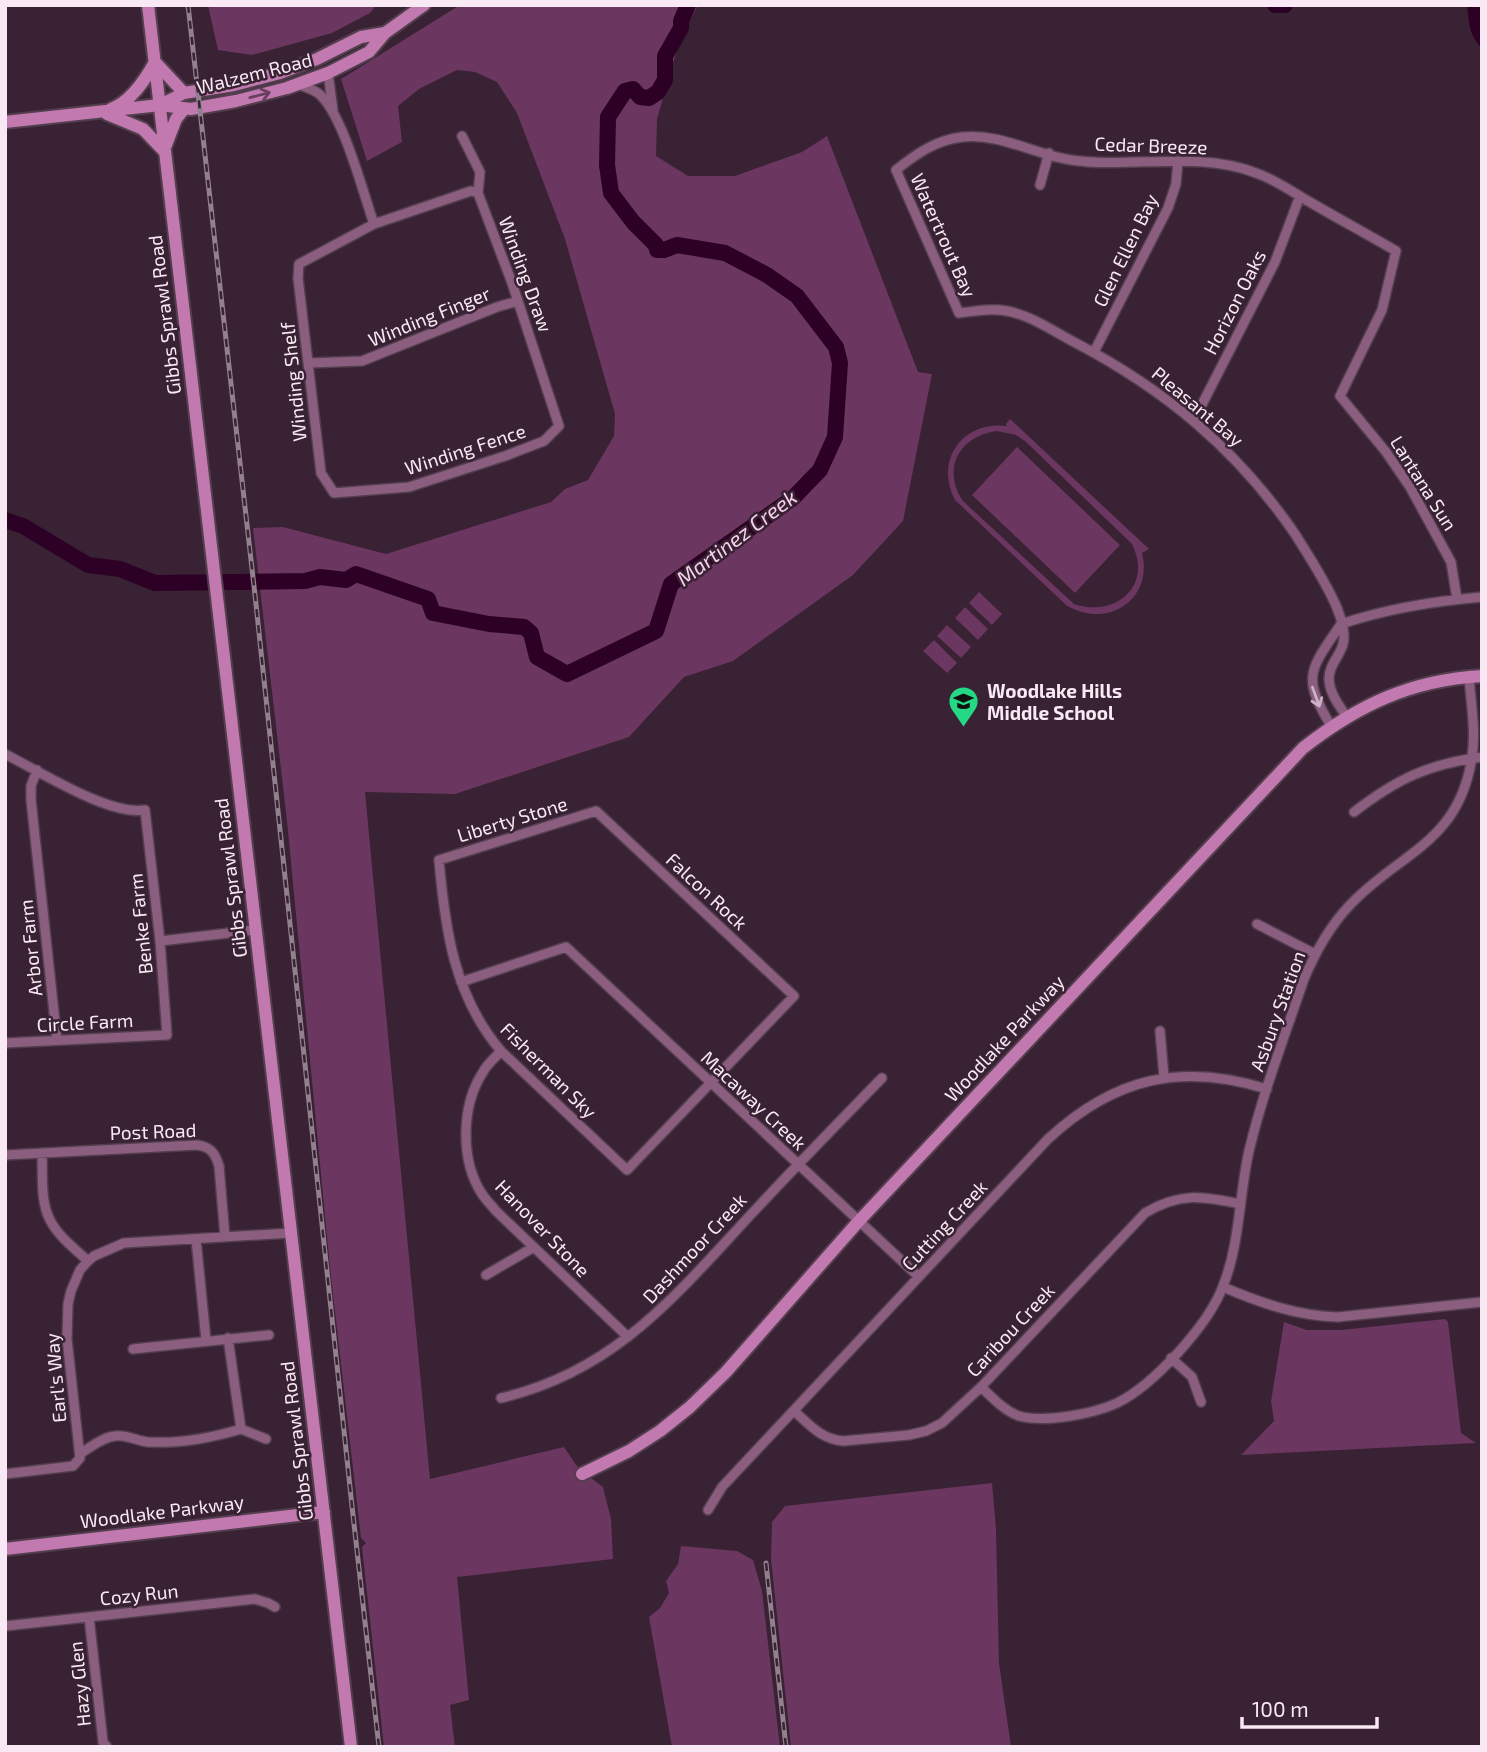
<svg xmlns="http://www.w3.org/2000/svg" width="1487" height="1752" font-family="'Exo 2',sans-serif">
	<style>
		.green { fill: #6b365f; fill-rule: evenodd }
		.water { fill: #2d0125 }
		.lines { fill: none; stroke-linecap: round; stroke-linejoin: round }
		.river { stroke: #2d0125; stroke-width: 16 }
		.street-casing { stroke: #533e4e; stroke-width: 12 }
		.secondary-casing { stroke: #533e4e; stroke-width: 16 }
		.street { stroke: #8b5e80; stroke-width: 9 }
		.secondary { stroke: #c279b0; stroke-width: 12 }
		.rail-casing { stroke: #92808e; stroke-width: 5 }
		.rail { stroke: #382233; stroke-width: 2.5; stroke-dasharray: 8; stroke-linecap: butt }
		.oneway { stroke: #68405f }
		.oneway2 { stroke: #ccb1c6 }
		.labels { text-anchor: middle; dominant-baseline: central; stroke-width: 5; stroke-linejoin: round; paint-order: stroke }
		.street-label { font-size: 19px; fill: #f8e9f4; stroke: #382233 }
		.poi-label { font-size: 19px; font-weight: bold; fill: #f8e9f4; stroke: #382233; text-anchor: start }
		.water-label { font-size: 21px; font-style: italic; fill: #f7d1ec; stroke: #382233 }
	</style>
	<rect width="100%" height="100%" fill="#382233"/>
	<!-- green -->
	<path class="green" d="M208 5H376L370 13 332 33 252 55 218 50Z
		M460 5H698L680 39 657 119 656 156 688 176H735L802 152 827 136 918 372 932 374 903 521 853 575 733 661 684 677 629 737 455 794 365 792 430 1479 564 1447 579 1469 603 1487 611 1519 613 1559 457 1577 469 1700 450 1705 455 1747H384L362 1547 366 1543 361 1538 330 1268 287 821 253 528 283 527 386 554 551 502 565 489 588 480 614 436 615 414 565 239 517 113 497 82 475 72 457 70 419 89 398 106 402 142 367 161 341 79Z
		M1010 419 1149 549 1142 553C1154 600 1106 630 1066 605L955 500C934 460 963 420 1007 426L1006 424ZM997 431 1016 435 1025 441 1132 544C1153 586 1116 618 1074 604L963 501C941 468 960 436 997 431Z
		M1017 447 1120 545 1075 593 972 495Z
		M979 592 1002 614 992 625 969 603Z
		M965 607 988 629 978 640 955 618Z
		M947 625 971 647 961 658 937 636Z
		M934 640 957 663 947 673 923 651Z
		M1445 1319 1448 1322 1461 1433 1476 1443 1241 1455 1274 1421 1271 1401 1284 1322 1307 1330H1341Z
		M992 1483 996 1529 999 1663 1011 1747H791L771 1559 772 1522 785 1506Z
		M681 1546 737 1551 753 1560 762 1591 780 1747H672L649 1617 660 1608 669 1593 666 1581 678 1564Z"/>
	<!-- water -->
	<path class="water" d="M1467 5H1482V48C1469 36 1469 22 1467 5Z"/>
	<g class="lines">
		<!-- river -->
		<path class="river" d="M1275 5H1285
			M5 520 23 526 88 565 120 569 155 583 305 581 320 577 346 580 356 574 428 599 433 613 489 624 524 627 531 633 537 657 567 674 656 631 671 584 793 498 820 470 835 437 840 363 836 347 797 296 767 275 725 253 677 245 664 250H657L656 245 633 222 611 193 607 165 608 117 625 91 633 89 640 97 649 98 658 92 665 80V56L681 28V21L688 5"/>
		<defs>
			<path id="street" d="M328 73 333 110
				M298 84C304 87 312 89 318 93 343 113 363 193 374 224
				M462 136 480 172 478 193 512 283 559 426 544 441 505 456 409 487 334 493 321 473 298 278 299 264 374 224 471 191 478 193
				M1040 185 1049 153
				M1094 352 1168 208 1176 184 1178 161
				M309 363 362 361 497 307 518 301
				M1194 420 1275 262 1300 196
				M1341 624C1386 609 1435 601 1482 597
				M1346 716C1339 705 1329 693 1329 678 1329 665 1340 656 1343 644 1346 634 1341 618 1337 608 1326 582 1310 558 1295 534 1237 449 1164 389 1074 342 1053 331 1030 315 1007 311 991 308 975 311 959 313L896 170C916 154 936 140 962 137 1001 133 1033 154 1071 160 1131 169 1197 150 1256 173 1274 179 1291 191 1308 201 1337 218 1367 234 1396 251L1382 310 1340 396 1386 452 1410 487 1451 562 1457 599
				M1331 726C1301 676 1310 670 1341 624
				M5 754C39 771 109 816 145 810L160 941 167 1035 5 1043
				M37 770 31 786V800L57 1040
				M596 811 794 996 627 1170 501 1051C454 996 445 929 439 860Z
				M1354 812C1397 779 1428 764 1482 757
				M1257 924 1315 954
				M160 941 255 930
				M461 982 566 947 919 1277
				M1160 1031 1164 1077
				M501 1051C495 1058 487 1064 483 1072 461 1106 460 1160 482 1194 486 1200 492 1206 496 1211L628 1337
				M42 1153C43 1175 40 1201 50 1220 58 1236 75 1249 88 1261
				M5 1155 197 1145C211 1147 215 1153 219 1166L225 1237
				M196 1239 206 1340
				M486 1275 534 1247
				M1223 1287C1261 1303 1297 1316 1338 1317L1482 1302
				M228 1338 241 1429 266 1439
				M133 1349 269 1335
				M1171 1358 1192 1377 1201 1402
				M981 1387C992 1397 1004 1411 1019 1416 1045 1423 1093 1414 1117 1403 1154 1385 1209 1324 1223 1286 1240 1244 1239 1195 1249 1151 1263 1092 1285 1035 1304 979 1315 953 1329 927 1349 906 1399 852 1459 844 1472 757 1476 731 1471 703 1469 677
				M501 1398C618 1371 679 1291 757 1208 798 1164 840 1121 882 1078
				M794 1411C810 1425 821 1439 843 1441L909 1435 926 1431 942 1423 981 1387 1145 1213C1180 1192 1202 1196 1240 1204
				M81 1453C91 1447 103 1437 115 1436 126 1434 137 1441 148 1442 180 1444 211 1438 241 1429
				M5 1474 73 1466 80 1458 67 1339 68 1304 71 1291 80 1270 88 1261 94 1256 124 1243 291 1233
				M708 1510 722 1487 1048 1139C1114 1078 1181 1062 1267 1089
				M89 1617 103 1742 107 1747
				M5 1626 255 1599 268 1603 275 1607"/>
			<path id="secondary" d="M148 5 351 1747
				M156 63 184 93
				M160 105 184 93 234 85 280 73 317 59 361 37 385 33
				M111 109C131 102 145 80 155 62
				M107 114 143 129 165 152
				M5 122 160 105 191 109 236 101 287 88 328 73 369 52 385 33 424 5
				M166 145 176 119 184 109
				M582 1474 629 1451 660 1431 690 1407 726 1372 858 1222 1303 748C1358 705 1411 680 1482 676
				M5 1549 324 1512"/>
		</defs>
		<!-- street casing -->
		<use href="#street" class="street-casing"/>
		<!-- secondary casing -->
		<use href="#secondary" class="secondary-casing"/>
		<!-- street -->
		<use href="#street" class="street"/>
		<!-- secondary -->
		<use href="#secondary" class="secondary"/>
		<defs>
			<path id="rail" d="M188 5 255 595 352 1506 379 1747
				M766 1563 786 1747"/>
		</defs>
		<!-- rail casing -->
		<use href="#rail" class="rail-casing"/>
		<!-- rail -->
		<use href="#rail" class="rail"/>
	</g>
	<!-- one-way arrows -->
	<defs><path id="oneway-shaft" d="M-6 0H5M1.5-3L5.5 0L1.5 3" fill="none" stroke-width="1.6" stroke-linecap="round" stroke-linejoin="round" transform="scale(1.75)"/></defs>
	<use class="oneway" href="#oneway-shaft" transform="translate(260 95) rotate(-15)"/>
	<use class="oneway2" href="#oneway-shaft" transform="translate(1316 697) rotate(70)"/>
	<!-- icons -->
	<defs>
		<symbol id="school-pin" viewBox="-11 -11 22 30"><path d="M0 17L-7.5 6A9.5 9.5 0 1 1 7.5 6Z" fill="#24d886" stroke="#382233"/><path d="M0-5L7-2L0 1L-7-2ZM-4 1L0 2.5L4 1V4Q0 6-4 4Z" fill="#111"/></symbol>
	</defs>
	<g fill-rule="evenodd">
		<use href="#school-pin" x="946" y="684" width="35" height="47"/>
	</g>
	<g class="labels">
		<!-- street labels -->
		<g class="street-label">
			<text transform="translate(254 73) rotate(-14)">Walzem Road</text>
			<text transform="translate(1151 145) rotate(2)">Cedar Breeze</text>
			<text transform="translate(944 235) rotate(66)">Watertrout Bay</text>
			<text transform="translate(1125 250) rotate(-64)">Glen Ellen Bay</text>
			<text transform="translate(526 274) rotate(70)">Winding Draw</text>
			<text transform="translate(1234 302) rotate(-63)">Horizon Oaks</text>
			<text transform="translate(164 315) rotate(-97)">Gibbs Sprawl Road</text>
			<text transform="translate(429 316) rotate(-22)">Winding Finger</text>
			<text transform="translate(293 382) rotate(-96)">Winding Shelf</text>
			<text transform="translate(1198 406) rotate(40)">Pleasant Bay</text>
			<text transform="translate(465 449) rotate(-18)">Winding Fence</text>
			<text transform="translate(1424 483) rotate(58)">Lantana Sun</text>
			<text transform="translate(512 819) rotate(-17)">Liberty Stone</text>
			<text transform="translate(230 878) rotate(-97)">Gibbs Sprawl Road</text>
			<text transform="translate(707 891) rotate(43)">Falcon Rock</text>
			<text transform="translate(140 924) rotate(-96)">Benke Farm</text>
			<text transform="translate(30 948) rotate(-96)">Arbor Farm</text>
			<text transform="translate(1277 1011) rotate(-70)">Asbury Station</text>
			<text transform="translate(85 1022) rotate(-3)">Circle Farm</text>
			<text transform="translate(1004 1038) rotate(-47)">Woodlake Parkway</text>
			<text transform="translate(549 1070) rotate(45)">Fisherman Sky</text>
			<text transform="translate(754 1100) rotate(43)">Macaway Creek</text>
			<text transform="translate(153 1131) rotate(-2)">Post Road</text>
			<text transform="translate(944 1225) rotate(-47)">Cutting Creek</text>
			<text transform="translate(543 1228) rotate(46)">Hanover Stone</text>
			<text transform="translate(694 1248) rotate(-47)">Dashmoor Creek</text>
			<text transform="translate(1010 1330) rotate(-47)">Caribou Creek</text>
			<text transform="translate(55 1378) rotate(-95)">Earl's Way</text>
			<text transform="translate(296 1441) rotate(-97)">Gibbs Sprawl Road</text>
			<text transform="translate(162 1511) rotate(-7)">Woodlake Parkway</text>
			<text transform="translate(139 1594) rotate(-6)">Cozy Run</text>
			<text transform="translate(79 1684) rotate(-96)">Hazy Glen</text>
		</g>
		<!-- poi labels -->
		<g class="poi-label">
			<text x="987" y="690">Woodlake Hills<tspan x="987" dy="22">Middle School</tspan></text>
		</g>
		<!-- water labels -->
		<g class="water-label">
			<text transform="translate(736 537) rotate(-37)">Martinez Creek</text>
		</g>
	</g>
	<!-- border -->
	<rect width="1487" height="1752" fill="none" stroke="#f8e9f4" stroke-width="14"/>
	<!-- scale -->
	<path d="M1242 1717v10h135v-10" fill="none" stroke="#f8e9f4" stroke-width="3.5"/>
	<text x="1252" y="1717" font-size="21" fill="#f8e9f4" stroke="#382233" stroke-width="5" paint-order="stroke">100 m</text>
</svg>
